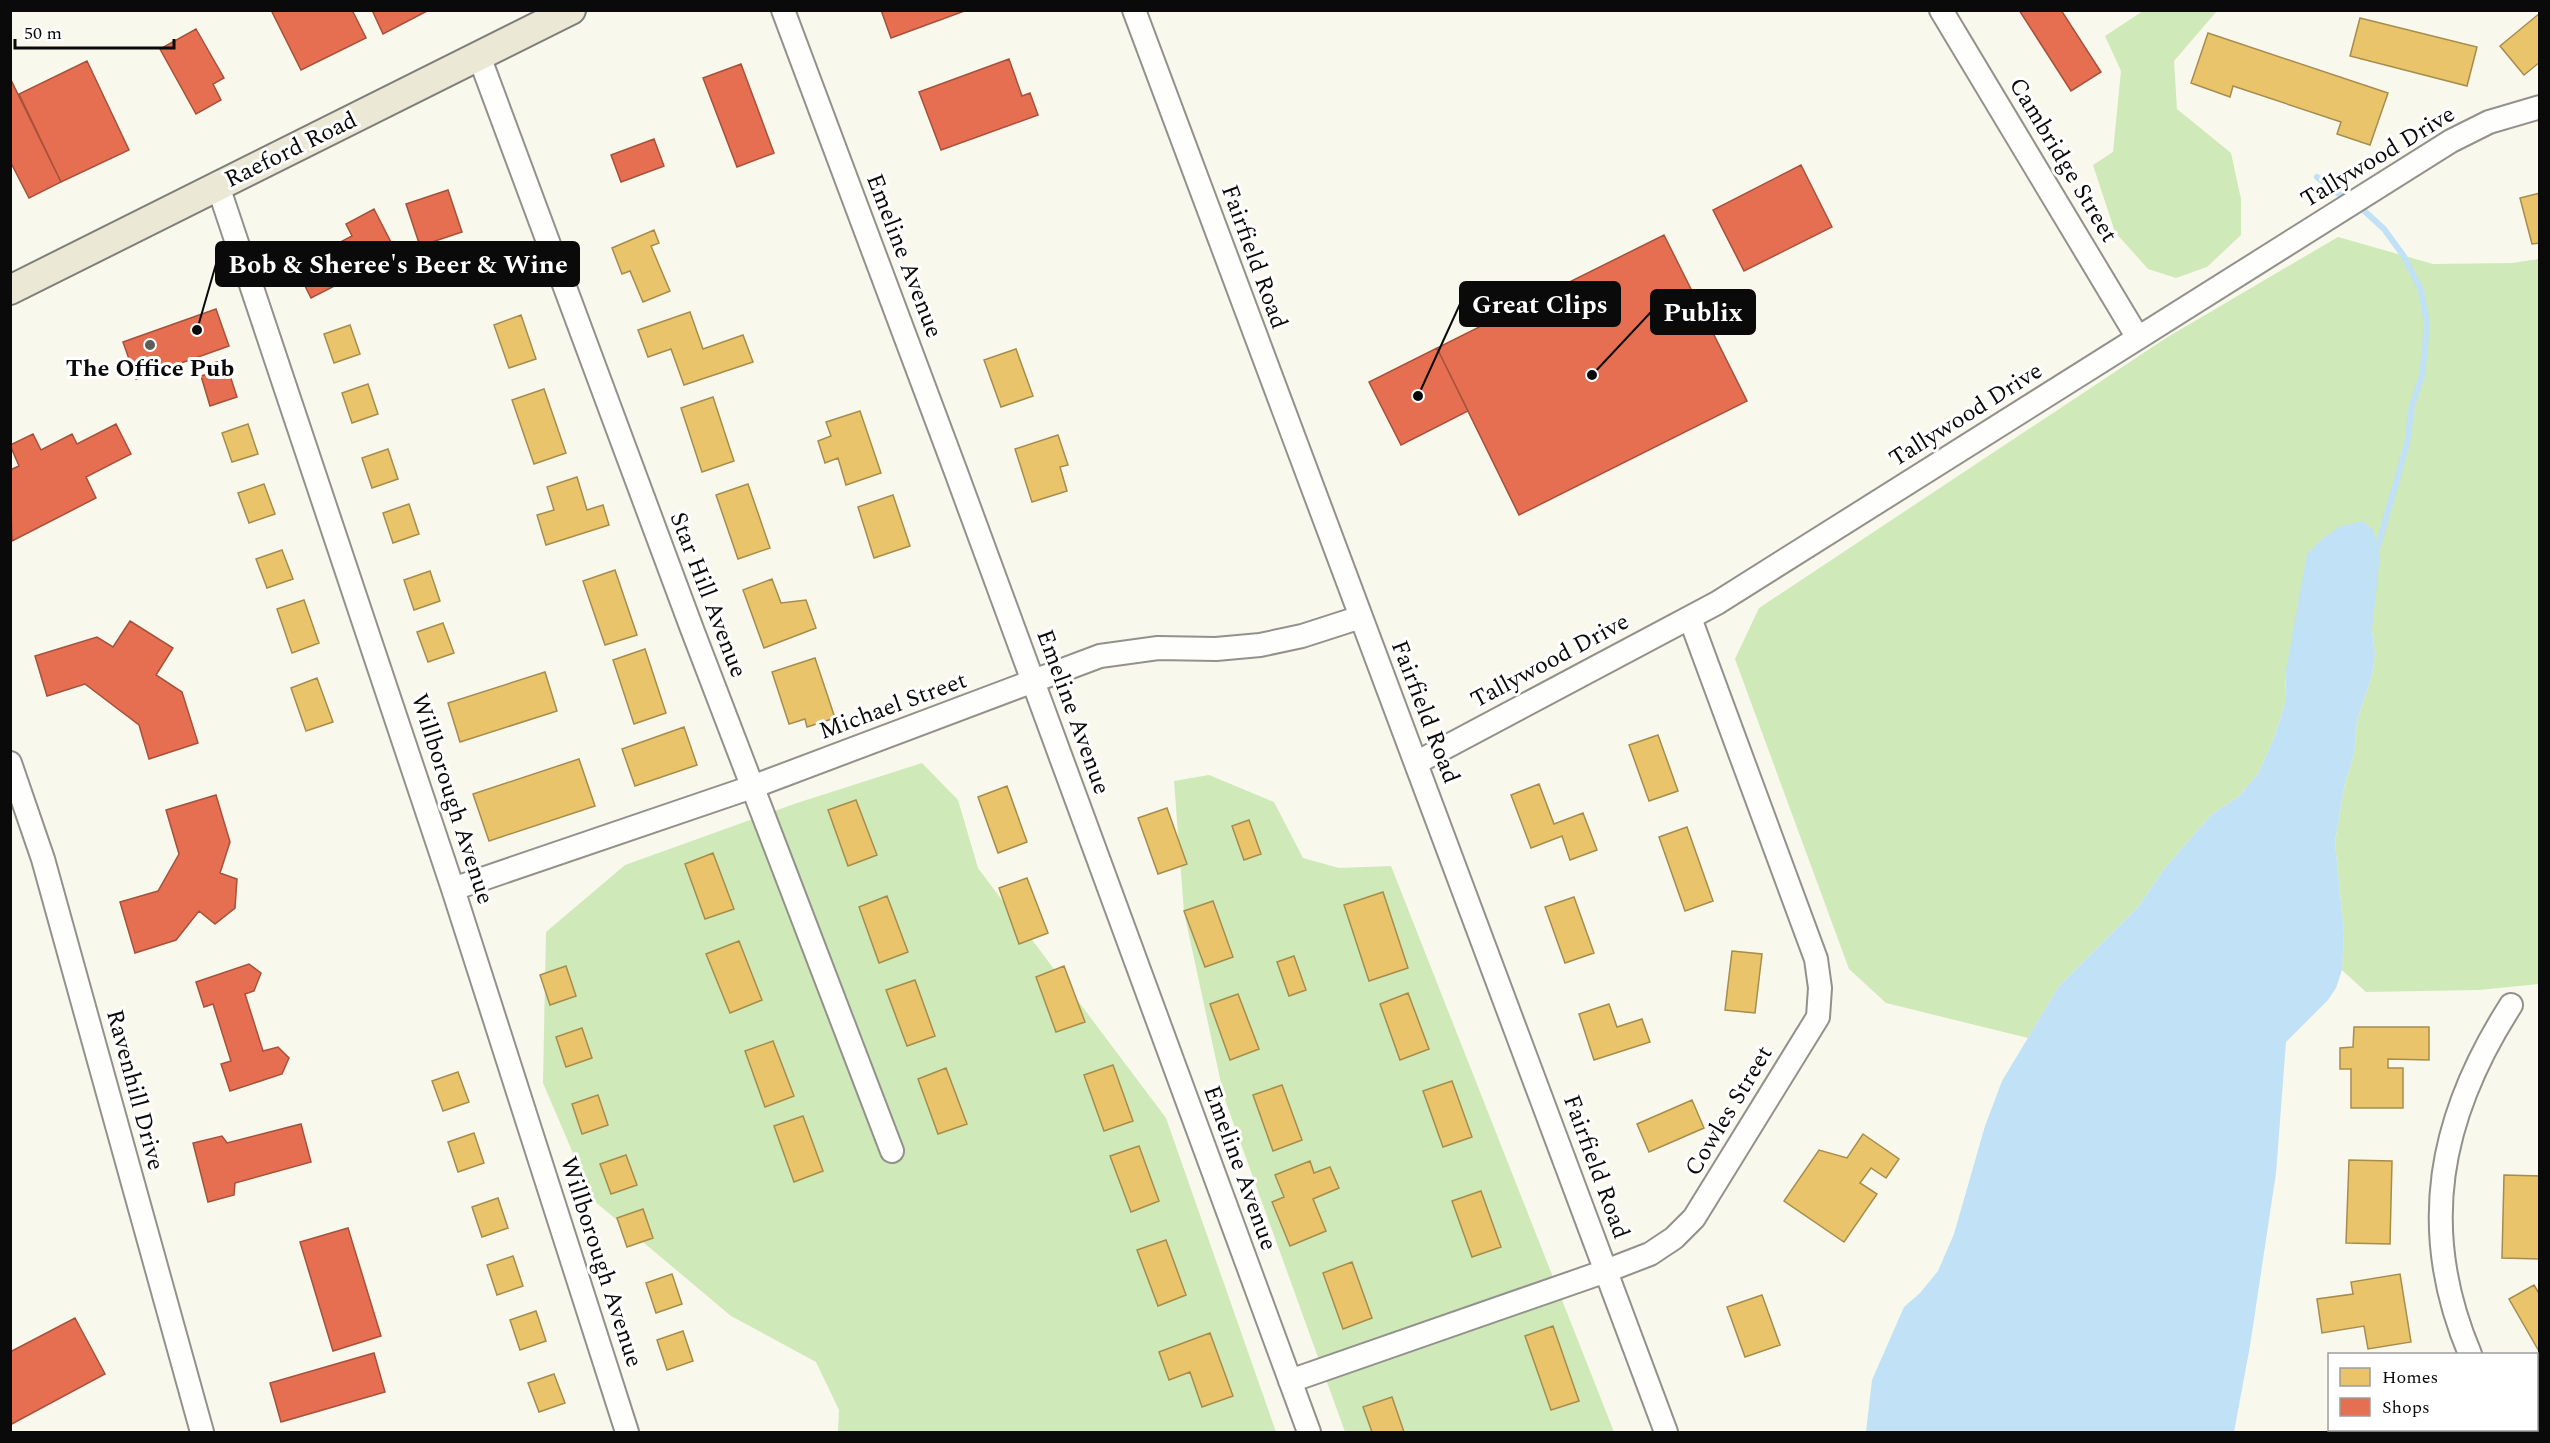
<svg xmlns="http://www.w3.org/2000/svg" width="2550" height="1443" font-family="Spectral,serif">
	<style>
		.forest { fill: #cfe9b8 }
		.water { fill: #c0e1f6 }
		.homes { fill: #e9c46a; stroke: #a68c4d; stroke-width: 1.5 }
		.shops { fill: #e76f51; stroke: #a5513c; stroke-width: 1.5 }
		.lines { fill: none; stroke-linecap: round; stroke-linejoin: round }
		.stream { stroke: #c0e1f6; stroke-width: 6 }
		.minor-casing { stroke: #92918c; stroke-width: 26 }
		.major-casing { stroke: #7f7e7a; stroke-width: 32 }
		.minor { stroke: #fefefc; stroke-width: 22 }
		.major { stroke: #ebe8d6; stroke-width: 28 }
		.poi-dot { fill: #5e5d59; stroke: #fff; stroke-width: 2 }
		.labels { text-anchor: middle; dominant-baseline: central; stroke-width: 6; stroke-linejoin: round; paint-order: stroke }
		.street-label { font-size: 24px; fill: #0a0a0a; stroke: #fff }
		.poi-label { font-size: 24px; font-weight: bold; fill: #0a0a0a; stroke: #fff }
		.leader { fill: none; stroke: #0a0a0a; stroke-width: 2 }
		.callout-dot { fill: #0a0a0a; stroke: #fff; stroke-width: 2 }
		.callout { fill: #0a0a0a; stroke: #0a0a0a; stroke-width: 2 }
		.callout-label { font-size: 26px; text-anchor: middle; font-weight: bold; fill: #fff }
	</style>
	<rect width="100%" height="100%" fill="#f9f8ed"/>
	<!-- forest -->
	<path class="forest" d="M2143 11H2217L2174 61 2177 109 2231 153 2241 199V235L2207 267 2176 278 2148 269 2115 232 2093 165 2113 152 2121 71 2105 36Z
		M2338 237 2433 264 2512 263 2539 259V984L2479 990 2366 992 2342 970 2344 933 2335 842 2345 783 2354 755 2357 721 2372 675 2375 654 2372 630 2286 670 2285 703 2274 738 2258 774 2238 797 2211 815 2164 869 2138 907 2059 986 2028 1038 1886 1003 1849 969 1735 659 1759 608 2166 338Z
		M922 763 958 800 978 868 1166 1118 1276 1432H838L839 1410 816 1362 731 1316 593 1200 543 1083 546 932 625 865 797 803Z
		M1209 775 1274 802 1303 858 1339 868 1391 866 1614 1432H1345L1224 1097 1184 912 1174 781Z"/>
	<!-- water -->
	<path class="water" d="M2363 521 2373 530 2380 556 2372 630 2375 654 2372 675 2357 721 2354 755 2345 783 2335 842 2344 933 2342 970 2336 988 2328 1000 2286 1042 2276 1173 2250 1346 2234 1432H1866L1872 1380 1904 1307 1920 1293 1938 1271 1954 1234 1985 1126 2002 1081 2059 986 2138 907 2164 869 2211 815 2238 797 2258 774 2274 738 2285 703 2286 670 2307 554 2321 540 2339 527Z"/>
	<!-- homes -->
	<path class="homes" d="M2540 13V62L2524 75 2500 46Z
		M2360 18 2477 47 2467 86 2350 56Z
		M2208 33 2388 93 2370 145 2337 134 2341 122 2233 86 2230 97 2191 83Z
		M2540 193V243L2532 244 2520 198Z
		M654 230 659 243 651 246 670 291 643 302 630 271 622 274 612 248Z
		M690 312 703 349 743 335 753 362 684 385 671 349 648 357 638 330Z
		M521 315 536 359 509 368 494 325Z
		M350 325 360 354 334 363 324 334Z
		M1016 349 1033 396 1001 407 984 360Z
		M368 384 378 414 352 423 342 393Z
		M544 389 566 453 534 464 512 400Z
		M713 397 734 461 702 472 681 408Z
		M860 411 881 473 846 485 838 458 825 463 818 441 831 436 826 422Z
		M248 424 258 454 232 462 222 433Z
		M1058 435 1068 465 1060 467 1067 491 1032 502 1015 449Z
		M388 449 398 479 372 488 362 458Z
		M577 477 587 510 603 505 609 525 546 545 537 515 554 510 547 487Z
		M264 484 275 514 249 523 238 493Z
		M748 484 770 548 738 559 716 495Z
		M893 495 910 546 874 558 858 507Z
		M409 504 419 534 393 543 383 513Z
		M282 550 293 579 267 588 256 559Z
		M615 570 637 635 605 645 583 581Z
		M430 571 440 601 414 610 404 580Z
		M772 579 781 603 806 600 816 628 764 648 743 590Z
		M304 600 319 643 292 653 277 609Z
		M443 623 454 653 428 662 417 632Z
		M645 649 666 713 634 724 613 660Z
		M815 658 835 718 807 727 805 719 789 724 772 672Z
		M545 672 557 711 460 742 448 703Z
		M317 678 333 722 306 731 291 688Z
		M684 727 697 765 635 786 622 749Z
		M1658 735 1678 791 1649 801 1629 745Z
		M579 759 595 806 489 841 473 794Z
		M1539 784 1554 824 1583 813 1597 850 1570 860 1562 836 1531 848 1511 795Z
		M1007 786 1027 842 998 853 978 797Z
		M856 800 877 855 848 866 828 810Z
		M1167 808 1187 864 1158 874 1138 818Z
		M1249 820 1261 854 1244 860 1232 826Z
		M1687 827 1713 901 1685 911 1659 837Z
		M713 853 734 909 705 919 685 864Z
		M1027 878 1048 933 1019 944 999 888Z
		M1383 892 1408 968 1369 981 1344 905Z
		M887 896 908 952 879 963 859 907Z
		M1574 897 1594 953 1565 963 1545 907Z
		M1213 901 1233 957 1205 967 1184 911Z
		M739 941 762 1000 730 1013 706 954Z
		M1732 951 1762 954 1755 1013 1725 1010Z
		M1294 956 1306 990 1289 996 1277 962Z
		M566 966 576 996 550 1005 540 975Z
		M1064 966 1085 1022 1056 1032 1036 977Z
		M915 980 935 1036 907 1046 886 990Z
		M1408 993 1429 1049 1400 1060 1380 1004Z
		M1238 994 1259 1049 1230 1060 1210 1004Z
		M1609 1004 1617 1027 1642 1019 1650 1042 1594 1060 1579 1014Z
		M2354 1027H2429V1060L2388 1059V1068H2403V1108H2351V1069H2340V1048L2353 1047Z
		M582 1028 592 1058 566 1067 556 1037Z
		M773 1041 794 1096 765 1107 745 1051Z
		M1113 1065 1133 1121 1104 1131 1084 1075Z
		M946 1068 967 1124 938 1134 918 1079Z
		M458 1072 469 1102 443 1111 432 1081Z
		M1452 1081 1472 1137 1443 1147 1423 1091Z
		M1282 1085 1302 1140 1273 1151 1253 1095Z
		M598 1095 608 1125 582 1134 572 1104Z
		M1692 1100 1704 1128 1649 1152 1637 1124Z
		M803 1116 823 1171 794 1182 774 1126Z
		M474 1133 484 1163 458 1172 448 1142Z
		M1863 1134 1899 1159 1886 1178 1871 1168 1860 1183 1877 1194 1844 1242 1784 1201 1819 1150 1847 1158Z
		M1139 1146 1159 1201 1131 1212 1110 1156Z
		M626 1155 637 1185 611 1194 600 1164Z
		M2349 1160 2392 1161 2390 1244 2346 1243Z
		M1310 1161 1314 1173 1330 1167 1339 1188 1313 1199 1326 1231 1290 1246 1272 1202 1284 1197 1275 1175Z
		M2504 1175 2540 1176V1259L2502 1258Z
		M1481 1191 1501 1247 1472 1257 1452 1201Z
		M498 1198 508 1228 482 1237 472 1207Z
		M643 1209 653 1238 627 1247 617 1218Z
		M1166 1240 1186 1295 1158 1306 1137 1250Z
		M513 1256 523 1286 497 1295 487 1265Z
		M1352 1262 1372 1318 1343 1329 1323 1273Z
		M672 1274 682 1304 656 1313 646 1283Z
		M2400 1274 2411 1342 2368 1349 2364 1326 2322 1333 2317 1299 2353 1294 2351 1282Z
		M2534 1285 2540 1295V1353L2509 1299Z
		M1762 1295 1780 1345 1745 1357 1727 1307Z
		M536 1311 546 1341 520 1350 510 1320Z
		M1553 1326 1579 1401 1551 1410 1525 1336Z
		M683 1331 693 1361 667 1370 657 1340Z
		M1210 1333 1233 1396 1202 1407 1190 1372 1169 1380 1159 1352Z
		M554 1374 565 1403 539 1412 528 1383Z
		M1392 1397 1404 1432H1372L1363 1407Z
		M2401 1430H2433L2432 1432H2400Z"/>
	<!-- shops -->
	<path class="shops" d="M271 10H352L366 38 301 70Z
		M372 10H429L383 34Z
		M881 10H967L891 38Z
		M2019 10H2061L2101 72 2071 91Z
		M196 29 224 78 213 84 221 100 196 114 160 49Z
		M1009 59 1022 96 1030 93 1038 115 941 150 919 92Z
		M87 61 129 150 61 182 19 94Z
		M741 64 774 153 737 167 703 78Z
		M10 78 61 182 29 198 10 161Z
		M654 139 664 166 621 182 611 155Z
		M1801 165 1832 227 1744 271 1713 210Z
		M448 190 462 232 420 246 406 204Z
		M374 209 397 254 311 298 295 266 352 236 346 224Z
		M1664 235 1747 401 1519 515 1437 348Z
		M216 309 229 346 136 379 123 342Z
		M1437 348 1468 411 1401 445 1369 382Z
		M225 360 237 397 210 406 201 376 212 373 209 364Z
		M116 424 131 454 86 477 96 498 12 541 10 470 19 466 10 445 33 434 41 450 72 434 77 444Z
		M130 621 173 648 156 675 182 692 198 743 149 759 139 725 85 684 47 696 35 656 97 637 113 647Z
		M216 795 230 842 220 873 237 879 235 908 215 924 199 911 176 940 135 953 120 902 158 891 179 854 166 810Z
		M249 964 261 973 254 991 245 994 263 1051 278 1047 289 1058 282 1074 230 1091 221 1064 231 1061 213 1004 204 1007 196 982Z
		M301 1124 311 1162 235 1183 234 1195 208 1202 193 1143 222 1136 227 1143Z
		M348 1228 381 1336 333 1351 300 1242Z
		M75 1318 105 1374 10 1425V1352Z
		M374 1353 385 1392 281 1422 270 1383Z"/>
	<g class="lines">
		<!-- stream -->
		<path class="stream" d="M2317 177 2347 200
			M2359 206 2384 229 2403 255 2421 290 2427 325 2422 376 2412 406 2407 444 2378 546 2370 544"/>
		<defs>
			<path id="minor" d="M783 10 956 472 1309 1432
				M1134 10 1666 1432
				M1941 10 2138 338
				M479 56 692 629 892 1151
				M218 186 453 889 627 1432
				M10 763 43 859 202 1432
				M1416 763 1717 603 2451 141 2489 122 2540 107
				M453 889 752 787 1100 656 1158 648 1216 649 1260 645 1302 636 1361 617
				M2470 1354C2417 1229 2439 1117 2511 1005
				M1290 1381 1606 1271 1650 1254 1674 1238 1694 1218 1818 1017 1820 988 1816 959 1690 618
				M2512 1430 2514 1432
				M2536 1432 2540 1430"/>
			<path id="major" d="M10 290 571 10"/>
		</defs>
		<!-- minor casing -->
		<use href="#minor" class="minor-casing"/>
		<!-- major casing -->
		<use href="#major" class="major-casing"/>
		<!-- minor -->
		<use href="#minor" class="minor"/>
		<!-- major -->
		<use href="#major" class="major"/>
	</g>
	<!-- markers -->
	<circle class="poi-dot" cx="150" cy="345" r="6"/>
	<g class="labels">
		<!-- street labels -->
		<g class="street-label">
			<text transform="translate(291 150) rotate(-26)">Raeford Road</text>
			<text transform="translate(2378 157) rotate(-31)">Tallywood Drive</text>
			<text transform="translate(2063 160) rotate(59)">Cambridge Street</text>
			<text transform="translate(904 256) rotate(69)">Emeline Avenue</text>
			<text transform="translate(1254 257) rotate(70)">Fairfield Road</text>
			<text transform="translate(1966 415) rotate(-32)">Tallywood Drive</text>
			<text transform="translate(708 595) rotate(69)">Star Hill Avenue</text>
			<text transform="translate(1550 661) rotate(-28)">Tallywood Drive</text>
			<text transform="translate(893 706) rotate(-20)">Michael Street</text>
			<text transform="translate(1073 712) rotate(70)">Emeline Avenue</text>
			<text transform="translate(1425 712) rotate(69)">Fairfield Road</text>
			<text transform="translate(452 799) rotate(72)">Willborough Avenue</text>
			<text transform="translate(135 1090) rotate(75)">Ravenhill Drive</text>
			<text transform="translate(1729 1111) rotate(-59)">Cowles Street</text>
			<text transform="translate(1596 1167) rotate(70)">Fairfield Road</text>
			<text transform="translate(1240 1168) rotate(70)">Emeline Avenue</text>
			<text transform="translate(601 1262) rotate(72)">Willborough Avenue</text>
		</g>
		<!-- poi labels -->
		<g class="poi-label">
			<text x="150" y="369">The Office Pub</text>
		</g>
	</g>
	<!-- callouts -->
	<path class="leader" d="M197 330L216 264M1418 396L1460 304M1592 375L1651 312"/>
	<g class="callout-dot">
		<circle cx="197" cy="330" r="6"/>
		<circle cx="1418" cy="396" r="6"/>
		<circle cx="1592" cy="375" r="6"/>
	</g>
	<g class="callout">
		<rect x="216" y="242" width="363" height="44" rx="6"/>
		<rect x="1460" y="282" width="160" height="44" rx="6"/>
		<rect x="1651" y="290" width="104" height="44" rx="6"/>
	</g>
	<g class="callout-label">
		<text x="398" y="273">Bob &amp; Sheree's Beer &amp; Wine</text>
		<text x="1540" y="313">Great Clips</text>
		<text x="1703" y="321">Publix</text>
	</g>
	<!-- border -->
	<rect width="2550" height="1443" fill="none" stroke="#0a0a0a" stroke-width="24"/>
	<!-- legend -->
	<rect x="2328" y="1353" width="210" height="78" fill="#ffffff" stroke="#9d9d9d" stroke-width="1.5"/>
	<rect x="2340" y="1368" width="30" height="18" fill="#e9c46a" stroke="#9d9d9d" stroke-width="1.5"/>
	<text x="2382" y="1383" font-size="18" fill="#0a0a0a">Homes</text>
	<rect x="2340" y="1398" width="30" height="18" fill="#e76f51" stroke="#9d9d9d" stroke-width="1.5"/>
	<text x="2382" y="1413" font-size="18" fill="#0a0a0a">Shops</text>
	<!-- scale -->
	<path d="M15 39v9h159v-9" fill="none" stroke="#0a0a0a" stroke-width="3"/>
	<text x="24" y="39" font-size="18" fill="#0a0a0a" stroke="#ffffff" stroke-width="4.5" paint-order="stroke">50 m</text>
</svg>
